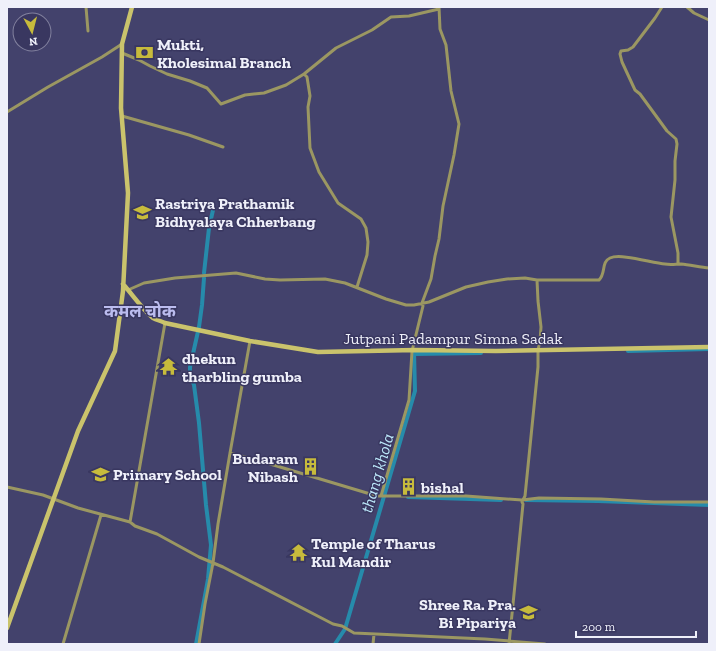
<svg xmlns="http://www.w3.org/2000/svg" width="716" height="651" font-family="'Zilla Slab','Noto Sans Devanagari',serif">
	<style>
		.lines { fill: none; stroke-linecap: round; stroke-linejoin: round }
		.canal { stroke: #268bab; stroke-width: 4 }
		.street { stroke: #9b9762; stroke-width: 3 }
		.secondary { stroke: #cac36c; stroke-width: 4.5 }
		.labels { text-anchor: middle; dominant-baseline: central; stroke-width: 3; stroke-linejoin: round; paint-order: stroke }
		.poi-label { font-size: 16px; font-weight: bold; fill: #eff0fa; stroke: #393760; text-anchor: start }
		.street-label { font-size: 16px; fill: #eff0fa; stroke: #393760 }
		.neighbourhood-label { font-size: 17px; font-weight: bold; fill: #bbbcee; stroke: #393760 }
		.water-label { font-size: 17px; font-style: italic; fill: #bde9fb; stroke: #393760 }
	</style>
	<rect width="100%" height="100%" fill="#43426c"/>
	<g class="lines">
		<!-- canal -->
		<path class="canal" d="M204 273 209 228 213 210
			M628 351 709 349
			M414 354 481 353
			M408 497 501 500
			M526 500 598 501 709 505
			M196 644 208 579 211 545 206 505 199 423 194 385 190 375V367L199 327 202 305 204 278
			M335 644 345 629 415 391 414 352"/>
		<!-- street -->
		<path class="street" d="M86 7 88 31
			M662 7 655 18 633 47 628 50 621 51 620 54 622 62 635 90 640 94 659 120 667 131 676 139 677 144 675 161V180L671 217 678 253V264
			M687 7 694 13 709 20
			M122 53 139 60 150 66 167 74 190 81 207 88 221 104 245 95 264 93 286 85 304 74 336 48 372 30 391 17 409 16 439 9
			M304 74 307 77 310 96 308 107 310 148 319 172 338 203 361 219 366 228 368 242 367 255 357 287
			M7 112 48 87 102 57 122 44
			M122 116 189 135 223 147
			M128 290 144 283 175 278 236 273 265 279 280 280 325 279 345 283 386 299 406 305H414L429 302 466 287 488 282 507 279 525 278 537 280H599C606 274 601 262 610 258 621 253 652 263 665 264 671 265 676 264 681 264 690 265 700 267 709 268
			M230 453 260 461 377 496H466L522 500 539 498 601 499 654 502H709
			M7 487 43 495 78 508 130 522 135 526 157 534 199 557 223 567 333 624 342 626 354 633 485 639 545 644
			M381 496 409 400 412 351 423 306 422 303 431 279 435 256 439 239 443 206 454 155 459 124 451 91 446 45 440 29 439 7
			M130 522 165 323
			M63 644 101 515
			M199 644 205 604 213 563 218 524 230 453 250 341
			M373 644 374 634
			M509 644 523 504 522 502 525 496 538 367V350L540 341 541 327 538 301 537 280"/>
		<!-- secondary -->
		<path class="secondary" d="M123 284C132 294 143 310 153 318 157 320 161 321 165 323L250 341 318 352 415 350 496 351 709 347
			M7 628 78 431 115 351 123 291 128 193 121 108 122 44 132 7"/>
	</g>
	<!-- icons -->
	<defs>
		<symbol id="bank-bare" viewBox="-9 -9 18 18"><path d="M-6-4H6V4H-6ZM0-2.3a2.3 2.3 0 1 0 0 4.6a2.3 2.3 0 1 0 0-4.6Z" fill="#c7bb3c" stroke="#393760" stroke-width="2.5" paint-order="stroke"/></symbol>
		<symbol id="school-bare" viewBox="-9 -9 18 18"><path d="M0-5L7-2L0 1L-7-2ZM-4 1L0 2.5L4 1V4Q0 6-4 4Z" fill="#c7bb3c" stroke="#393760" stroke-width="2.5" paint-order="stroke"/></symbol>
		<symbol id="temple-bare" viewBox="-9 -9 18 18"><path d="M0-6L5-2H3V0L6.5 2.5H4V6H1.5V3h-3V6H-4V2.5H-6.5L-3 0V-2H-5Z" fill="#c7bb3c" stroke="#393760" stroke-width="2.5" paint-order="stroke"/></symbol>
		<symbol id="building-bare" viewBox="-9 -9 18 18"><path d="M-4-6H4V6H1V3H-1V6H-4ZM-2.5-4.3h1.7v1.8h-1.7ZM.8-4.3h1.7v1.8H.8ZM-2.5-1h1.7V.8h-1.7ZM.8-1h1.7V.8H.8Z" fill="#c7bb3c" stroke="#393760" stroke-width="2.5" paint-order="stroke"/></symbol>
	</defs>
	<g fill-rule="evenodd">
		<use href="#bank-bare" x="132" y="40" width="25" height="25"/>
		<use href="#school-bare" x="130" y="200" width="25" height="25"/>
		<use href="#temple-bare" x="156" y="354" width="25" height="25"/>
		<use href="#building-bare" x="298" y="454" width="25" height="25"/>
		<use href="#school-bare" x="88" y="462" width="25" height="25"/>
		<use href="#building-bare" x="396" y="474" width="25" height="25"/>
		<use href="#temple-bare" x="286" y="540" width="25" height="25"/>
		<use href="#school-bare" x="516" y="600" width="25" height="25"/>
	</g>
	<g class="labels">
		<!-- poi labels -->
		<g class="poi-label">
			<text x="157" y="44">Mukti,<tspan x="157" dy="18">Kholesimal Branch</tspan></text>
			<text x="155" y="203">Rastriya Prathamik<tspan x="155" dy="18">Bidhyalaya Chherbang</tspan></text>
			<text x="182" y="358">dhekun<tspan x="182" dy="18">tharbling gumba</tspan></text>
			<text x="298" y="458" text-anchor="end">Budaram<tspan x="298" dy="18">Nibash</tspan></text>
			<text x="113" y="474">Primary School</text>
			<text x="421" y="487">bishal</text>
			<text x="311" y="543">Temple of Tharus<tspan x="311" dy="18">Kul Mandir</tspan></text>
			<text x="516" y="604" text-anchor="end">Shree Ra. Pra.<tspan x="516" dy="18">Bi Pipariya</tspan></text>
		</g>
		<!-- street labels -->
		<g class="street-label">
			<text x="453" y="338">Jutpani Padampur Simna Sadak</text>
		</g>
		<!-- neighbourhood labels -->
		<g class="neighbourhood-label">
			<text x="140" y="311">कमल चोक</text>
		</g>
		<!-- water labels -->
		<g class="water-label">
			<text transform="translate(377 473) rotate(-74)">thang khola</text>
		</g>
	</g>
	<!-- border -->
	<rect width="716" height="651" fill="none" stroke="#eff0fa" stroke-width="16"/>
	<!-- north arrow -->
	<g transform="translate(32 32) rotate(173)"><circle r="19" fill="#393760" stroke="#82819e"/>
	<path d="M0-3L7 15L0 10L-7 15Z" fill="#c7bb3c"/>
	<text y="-6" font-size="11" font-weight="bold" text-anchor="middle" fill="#eff0fa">N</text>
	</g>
	<!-- scale -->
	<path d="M576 631v6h120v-6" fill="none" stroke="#eff0fa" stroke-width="2"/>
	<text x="582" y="631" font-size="12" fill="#eff0fa" stroke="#393760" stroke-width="3" paint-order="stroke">200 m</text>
</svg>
